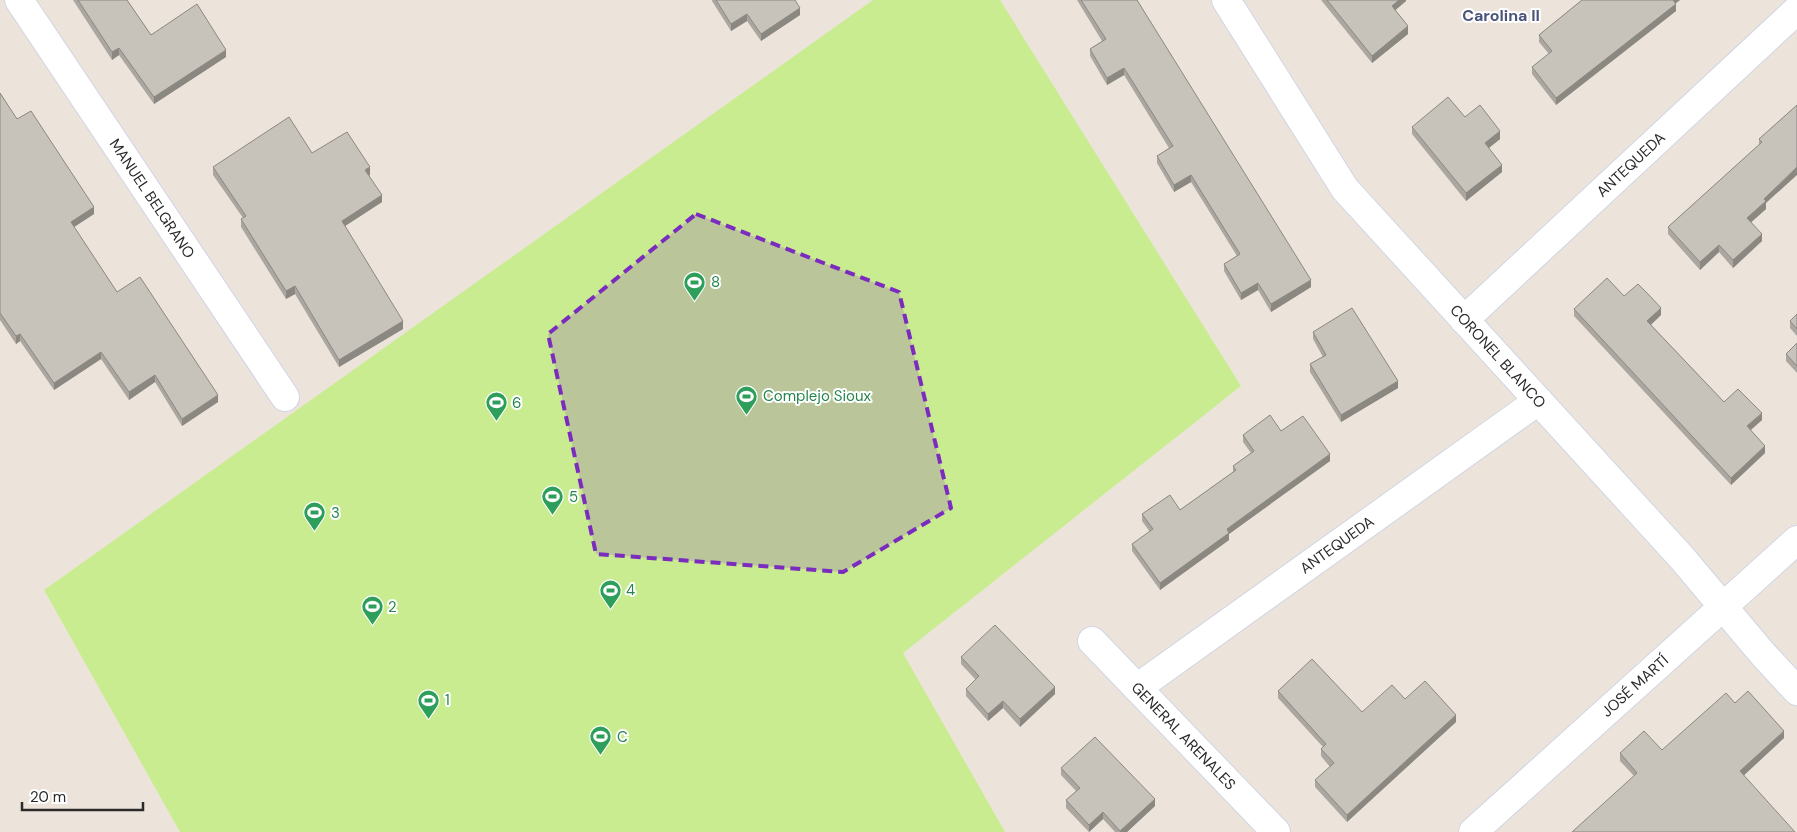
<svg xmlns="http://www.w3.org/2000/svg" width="1797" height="832" font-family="'DM Sans',sans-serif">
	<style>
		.pitch { fill: #caec91 }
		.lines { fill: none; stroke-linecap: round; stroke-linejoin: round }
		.street-casing { stroke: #d0d5e3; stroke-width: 30 }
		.street { stroke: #fff; stroke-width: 28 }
		.wall { fill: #aba7a0 }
		.shaded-wall { fill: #8b8882 }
		.building { fill: #c7c2ba; stroke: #8b8882 }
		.marked { fill: #7b2cbf; fill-opacity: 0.2; stroke: #7b2cbf; stroke-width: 4; stroke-dasharray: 10 6; stroke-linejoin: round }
		.labels { text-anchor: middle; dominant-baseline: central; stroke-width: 4; stroke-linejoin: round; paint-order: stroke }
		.street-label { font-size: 15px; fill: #2a2a2a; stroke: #fff }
		.leisure-label { font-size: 15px; fill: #27864d; stroke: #fff; text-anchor: start }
		.neighbourhood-label { font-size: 16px; font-weight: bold; fill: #49547b; stroke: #fff }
	</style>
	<rect width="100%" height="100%" fill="#ece4db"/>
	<!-- pitch -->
	<path class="pitch" d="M873 0H1000L1241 386 903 653 1005 832H180L44 590Z"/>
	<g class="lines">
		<defs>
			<g id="street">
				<path id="s1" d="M19 0 285 397"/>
				<path id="s2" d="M1226 0 1345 189 1682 558 1762 653 1797 691"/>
				<path id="s3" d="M1464 320 1797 10"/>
				<path id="s4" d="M1092 641 1276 832"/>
				<path id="s5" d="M1137 688 1538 401"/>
				<path id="s6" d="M1473 832 1797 540"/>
			</g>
		</defs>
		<!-- street casing -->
		<use href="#street" class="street-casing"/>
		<!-- street -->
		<use href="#street" class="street"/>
	</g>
	<!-- wall -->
	<path class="wall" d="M73 0H127L151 35 226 57 154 104 119 55 112 60Z
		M712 0H795L800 15 761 41 747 21 731 31 712 1Z
		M1077 0H1137L1311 287 1271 312 1258 290 1241 300 1224 271V264L1237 256 1191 182 1174 192 1157 163V156L1169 148 1124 75 1107 85 1090 56V49L1102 41Z
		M1321 0H1406V1L1395 10 1408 34 1372 63Z
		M1582 0H1680L1676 3V11L1556 105 1532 74V67L1549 54 1539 42V35Z
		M0 93 17 119 94 214 74 227 117 292 218 402 182 426 155 382 129 400 101 359 54 390 20 341 16 344 0 320Z
		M1797 105 1766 203V209L1751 222 1762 241 1733 268 1719 252 1700 270 1668 234V227L1759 145V139Z
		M1465 117 1500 139 1489 148 1502 172 1466 201 1412 134V127Z
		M312 153 370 175H369L382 202 345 226 403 329 339 367 295 294 286 299 241 227V219L243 218 213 175V167Z
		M1624 296 1661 315 1651 325 1724 402 1762 420 1751 430 1765 453 1731 485 1574 316V309Z
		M1797 314V336L1790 328V321Z
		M1313 332 1398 388 1341 422 1310 372V364L1323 357 1313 339Z
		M1797 343V373L1786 361V354Z
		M1281 431 1330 461 1229 534V540L1160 590 1132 551V544L1150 532 1142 521V514L1180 510 1233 472V466L1251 453 1243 442V435Z
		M961 657 1055 694 1020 727 1003 708 988 721 966 696V689L976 680 961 664Z
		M1278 691 1362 712 1405 699 1456 722 1347 822 1315 787V780L1330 767 1321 756V749L1323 747 1278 698Z
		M1735 703 1784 738 1744 775 1634 776 1620 761V753L1662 750Z
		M1061 768 1155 806 1127 832H1115L1103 819 1089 832 1066 808V800L1076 791 1061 775Z"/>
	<!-- shaded-wall -->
	<path class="shaded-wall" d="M1399 0H1406V1L1392 13V6Z
		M1672 0H1680L1672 6Z
		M1676 4V11L1556 105V98Z
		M800 8V15L761 41V34Z
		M747 14V21L731 31V24Z
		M1408 26V34L1372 63V56Z
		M119 48V55L112 60V52Z
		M226 50V57L154 104V97Z
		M1124 68V75L1107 85V78Z
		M1500 131V139L1485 151V143Z
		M1502 165V172L1466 201V193Z
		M370 167V175L365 177V170Z
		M1797 167V175L1766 203V209L1747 226V218L1764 199Z
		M1191 175V182L1174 192V185Z
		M382 195V202L342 228V221Z
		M94 207V214L71 229V222Z
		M1762 234V241L1733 268V260Z
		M1719 245V252L1700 270V262Z
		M1311 280V287L1271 312V304Z
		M1258 283V290L1241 300V293Z
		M295 286V294L286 299V291Z
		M1661 308V315L1647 328V321Z
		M403 321V329L339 367V360Z
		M20 334V341L16 344V336Z
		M101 352V359L54 390V383Z
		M155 375V382L129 400V392Z
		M1398 381V388L1341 422V415Z
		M218 395V402L182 426V419Z
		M1762 413V420L1747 433V426Z
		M1765 446V453L1731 485V478Z
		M1330 454V461L1229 534V540L1160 590V583L1227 529Z
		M1055 687V694L1020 727V719Z
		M1003 701V708L988 721V714Z
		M1456 715V722L1347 822V815Z
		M1784 731V738L1740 779V771Z
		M1155 799V806L1127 832H1120V831Z
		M1103 812V819L1089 832V825Z"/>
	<!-- building -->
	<path class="building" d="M78 0H127L151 35 197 4 226 50 154 97 119 48 112 52Z
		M716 0H795L800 8 761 34 747 14 731 24Z
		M1081 0H1137L1311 280 1271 304 1258 283 1241 293 1224 264 1240 254 1191 175 1174 185 1157 156 1173 146 1124 68 1107 78 1090 49 1106 39Z
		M1327 0H1399L1392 6 1408 26 1372 56Z
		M1582 0H1673L1676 4 1556 98 1532 67 1552 51 1539 35Z
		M0 93 17 119 31 111 94 207 71 222 117 292 140 277 218 395 182 419 155 375 129 392 101 352 54 383 20 334 16 336 0 313Z
		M1448 97 1465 117 1480 105 1500 131 1485 143 1502 165 1466 193 1412 127Z
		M1797 105V167L1764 199 1766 201 1747 218 1762 234 1733 260 1719 245 1700 262 1668 227 1762 142 1759 139Z
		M289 117 312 153 347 132 370 167 365 170 382 195 342 221 403 321 339 360 295 286 286 291 241 219 246 216 213 167Z
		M1607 278 1624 296 1638 284 1650 296 1661 308 1647 321 1724 402 1738 389 1762 413 1747 426 1765 446 1731 478 1574 309Z
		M1352 308 1398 381 1341 415 1310 364 1326 355 1313 332Z
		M1797 314V329L1790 321Z
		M1797 343V366L1786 354Z
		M1270 415 1281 431 1303 416 1330 454 1227 529 1229 533 1160 583 1132 544 1153 529 1142 514 1170 495 1180 510 1236 470 1233 466 1254 451 1243 435Z
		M995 625 1055 687 1020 719 1003 701 988 714 966 689 979 676 961 657Z
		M1312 659 1362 712 1392 685 1405 699 1425 681 1456 715 1347 815 1315 780 1334 763 1321 749 1326 744 1278 691Z
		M1748 691 1784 731 1740 771 1795 832H1572L1637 773 1620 753 1644 731 1662 750 1726 693 1735 703Z
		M1095 737 1155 799 1120 831 1103 812 1089 825 1066 800 1080 788 1061 768Z"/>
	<!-- marked area -->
	<path class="marked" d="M696 214 899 292 951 508 843 572 596 554 548 334Z"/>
	<!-- icons -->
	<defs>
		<symbol id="stadium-pin" viewBox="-11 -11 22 30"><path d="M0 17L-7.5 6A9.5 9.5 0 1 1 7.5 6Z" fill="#2e9e5b" stroke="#fff"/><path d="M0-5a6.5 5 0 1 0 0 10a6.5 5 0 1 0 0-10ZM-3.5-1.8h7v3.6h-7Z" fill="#fff"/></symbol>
	</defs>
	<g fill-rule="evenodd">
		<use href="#stadium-pin" x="682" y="270" width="25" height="34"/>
		<use href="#stadium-pin" x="734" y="384" width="25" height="34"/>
		<use href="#stadium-pin" x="484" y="390" width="25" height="34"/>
		<use href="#stadium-pin" x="540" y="484" width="25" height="34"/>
		<use href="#stadium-pin" x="302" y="500" width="25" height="34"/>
		<use href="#stadium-pin" x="598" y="578" width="25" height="34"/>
		<use href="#stadium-pin" x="360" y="594" width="25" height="34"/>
		<use href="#stadium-pin" x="416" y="688" width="25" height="34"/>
		<use href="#stadium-pin" x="588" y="724" width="25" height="34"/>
	</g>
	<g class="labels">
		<!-- street labels -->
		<g class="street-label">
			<text stroke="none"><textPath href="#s3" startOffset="228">ANTEQUEDA</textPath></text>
			<text stroke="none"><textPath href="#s1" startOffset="239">MANUEL BELGRANO</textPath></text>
			<text stroke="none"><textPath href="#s2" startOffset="450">CORONEL BLANCO</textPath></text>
			<text stroke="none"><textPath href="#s5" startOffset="246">ANTEQUEDA</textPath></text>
			<text stroke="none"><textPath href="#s6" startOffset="218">JOSÉ MARTÍ</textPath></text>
			<text stroke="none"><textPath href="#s4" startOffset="132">GENERAL ARENALES</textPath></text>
		</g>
		<!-- leisure labels -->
		<g class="leisure-label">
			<text x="711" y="282">8</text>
			<text x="763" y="396">Complejo Sioux</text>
			<text x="512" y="403">6</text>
			<text x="569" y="497">5</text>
			<text x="331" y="513">3</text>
			<text x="626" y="590">4</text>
			<text x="388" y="607">2</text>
			<text x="445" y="700">1</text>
			<text x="617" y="737">C</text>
		</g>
		<!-- neighbourhood labels -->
		<g class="neighbourhood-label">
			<text x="1501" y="15">Carolina II</text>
		</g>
	</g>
	<!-- scale -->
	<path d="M22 802v8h121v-8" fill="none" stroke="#2a2a2a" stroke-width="2.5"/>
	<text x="30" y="802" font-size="15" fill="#2a2a2a" stroke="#ffffff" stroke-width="4" paint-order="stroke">20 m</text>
</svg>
